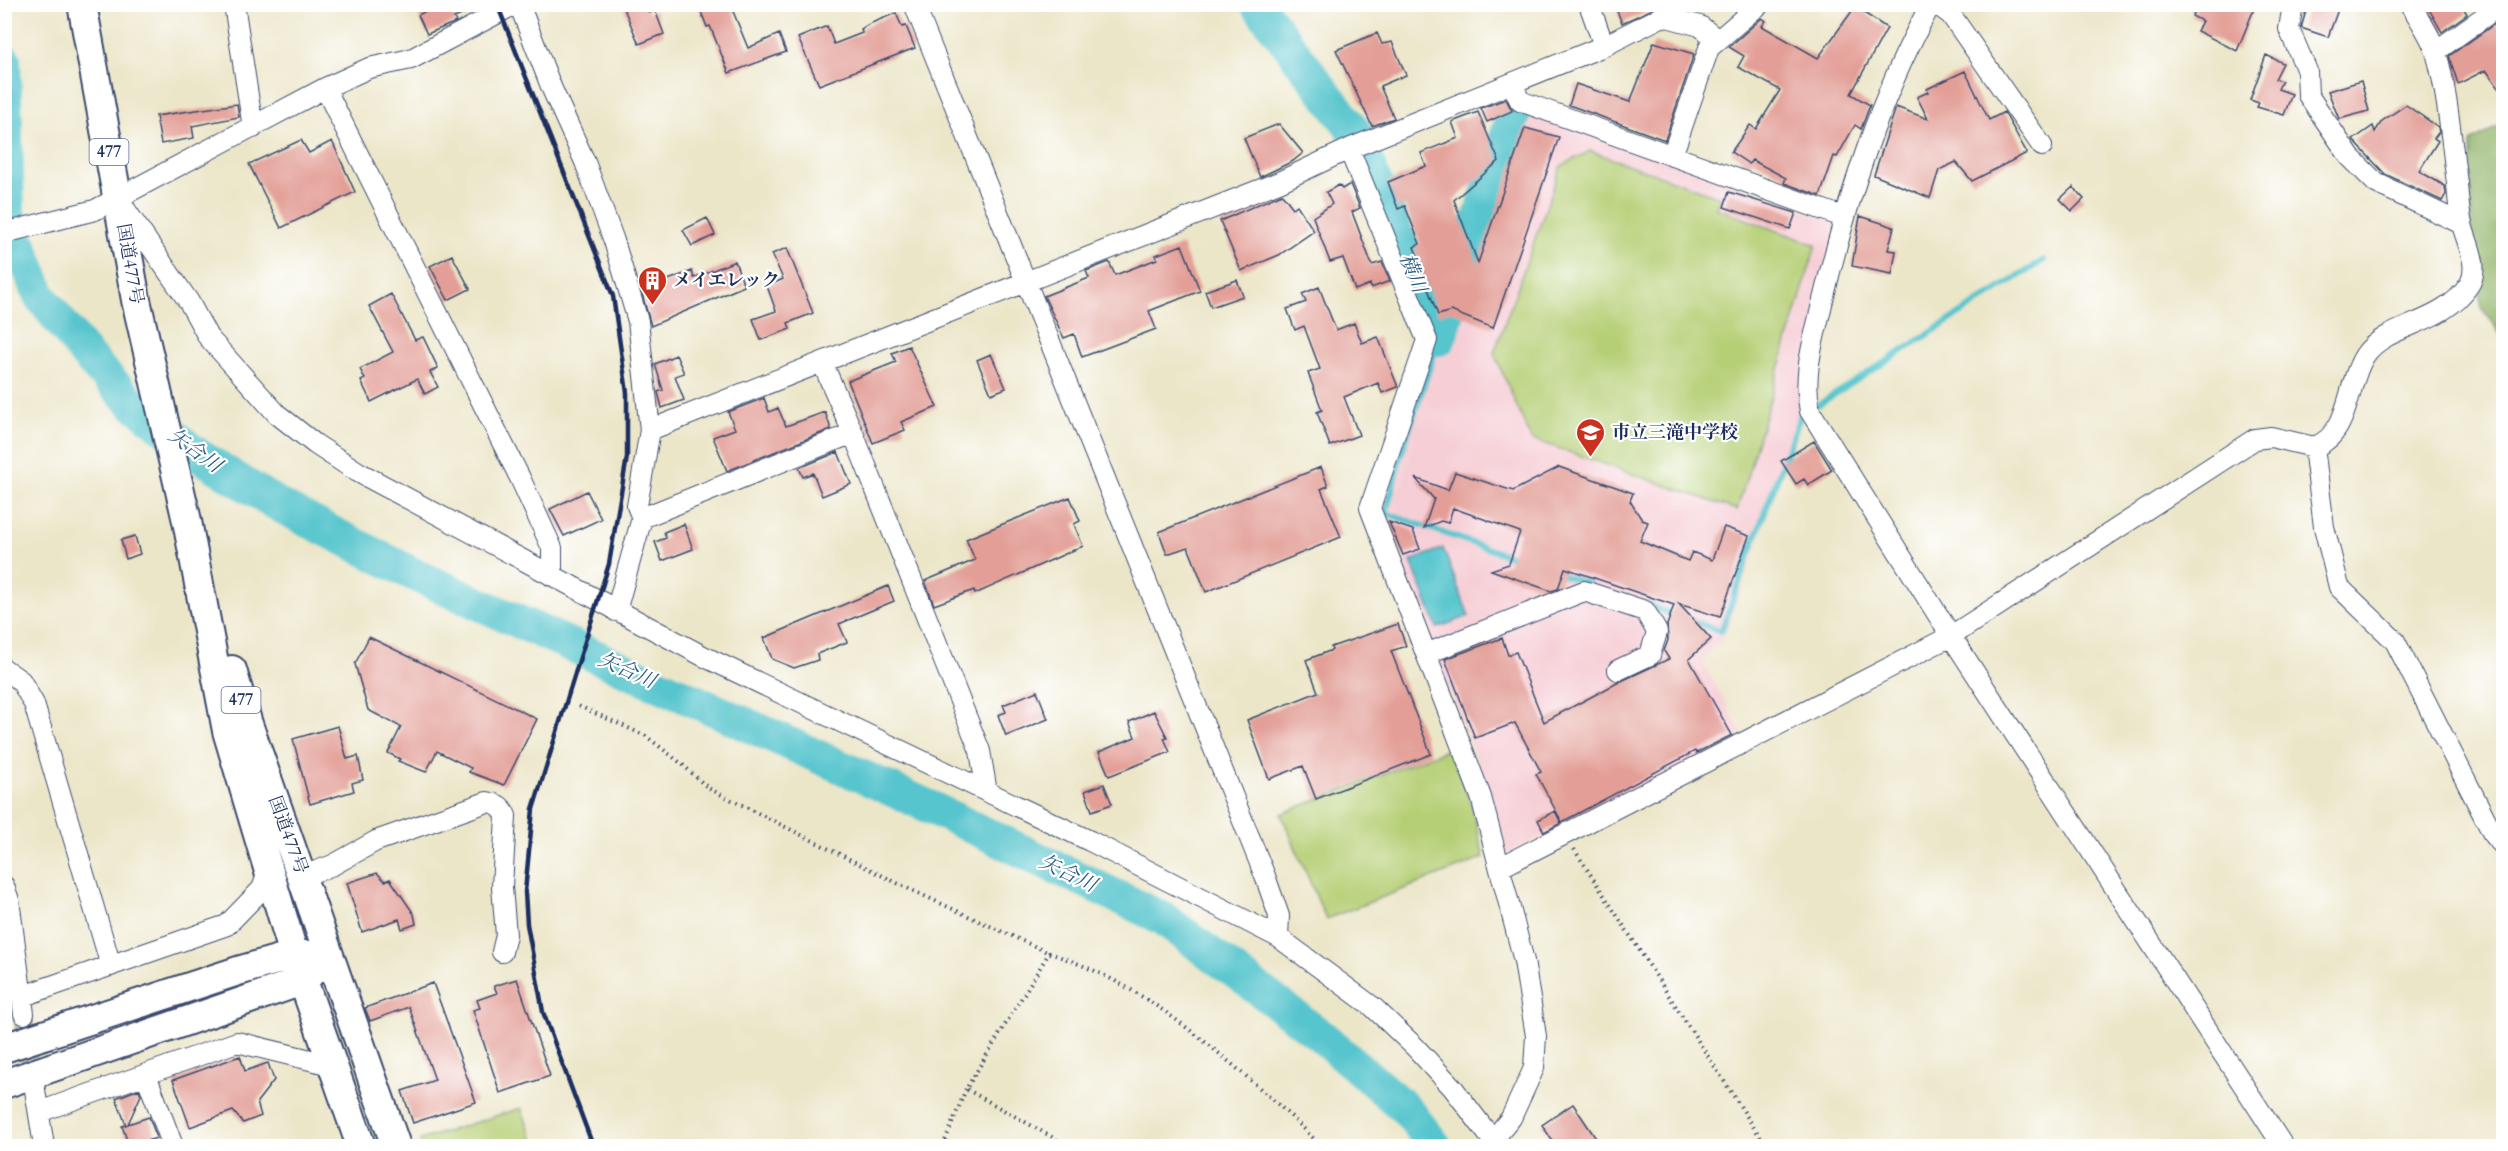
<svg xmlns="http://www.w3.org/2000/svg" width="2508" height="1151" font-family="Cardo,'Noto Serif JP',serif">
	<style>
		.built { fill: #f6cfd6 }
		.green { fill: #b5cf75; stroke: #687f6a; stroke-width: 1.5 }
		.forest { fill: #90b266; stroke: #567062; stroke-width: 1.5 }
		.water { fill: #57c5cd; stroke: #397a96; stroke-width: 1.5 }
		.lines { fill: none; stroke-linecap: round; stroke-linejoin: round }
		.stream { stroke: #57c5cd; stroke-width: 6 }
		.river { stroke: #57c5cd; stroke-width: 34 }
		.building { fill: #e39f97 }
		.minor-tunnel { stroke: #c2c1b4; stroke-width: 20; stroke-dasharray: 20 10; stroke-linecap: butt }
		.minor-casing { stroke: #3a4a6e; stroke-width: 22 }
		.highway-casing { stroke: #3a4a6e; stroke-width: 32 }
		.path { stroke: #3a4a6e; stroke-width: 4; stroke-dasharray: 1.5 4.5; stroke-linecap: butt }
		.minor { stroke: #fff; stroke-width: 20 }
		.highway { stroke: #fff; stroke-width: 28 }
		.rail { stroke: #1b2f5e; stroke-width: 4.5 }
		.labels { text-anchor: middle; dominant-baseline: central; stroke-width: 4.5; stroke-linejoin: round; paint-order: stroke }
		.shield { fill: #fff; stroke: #5f6d8e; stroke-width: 1.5 }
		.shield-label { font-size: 16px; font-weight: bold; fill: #1b2f5e }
		.street-label { font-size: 18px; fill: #1b2f5e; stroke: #fff }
		.poi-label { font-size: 18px; font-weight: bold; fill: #1b2f5e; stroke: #fff; text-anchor: start }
		.water-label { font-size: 20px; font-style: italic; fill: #2d5c7f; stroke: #fff }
	</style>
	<rect width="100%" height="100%" fill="#fff"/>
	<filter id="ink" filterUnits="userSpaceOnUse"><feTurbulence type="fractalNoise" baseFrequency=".0167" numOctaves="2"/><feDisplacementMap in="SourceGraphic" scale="12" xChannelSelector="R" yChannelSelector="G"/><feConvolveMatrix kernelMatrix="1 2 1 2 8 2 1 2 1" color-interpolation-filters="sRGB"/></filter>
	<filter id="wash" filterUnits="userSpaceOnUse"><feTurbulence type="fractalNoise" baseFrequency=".008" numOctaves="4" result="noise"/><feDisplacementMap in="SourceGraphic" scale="24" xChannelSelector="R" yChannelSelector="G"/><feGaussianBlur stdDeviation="1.35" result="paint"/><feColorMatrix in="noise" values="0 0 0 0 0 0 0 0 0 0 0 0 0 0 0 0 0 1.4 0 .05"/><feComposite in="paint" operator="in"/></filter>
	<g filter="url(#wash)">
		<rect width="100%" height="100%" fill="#ece6c9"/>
		<!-- built -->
		<path class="built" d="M1530 110 1835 221 1804 411 1724 638 1706 655 1703 663 1743 734 1507 854 1490 794 1378 510 1434 342 1453 338Z"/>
		<!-- green -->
		<path class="green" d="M1590 151 1720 197 1716 208 1816 245 1737 510 1531 439 1494 353 1561 166Z
			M1449 749 1472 806 1484 858 1326 919 1281 814Z
			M521 1108 536 1146H422L420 1140Z"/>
		<!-- forest -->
		<path class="forest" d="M2503 123V338L2482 308 2471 253V142Z"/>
		<!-- water -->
		<path class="water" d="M1443 548 1469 616 1437 628 1411 561Z"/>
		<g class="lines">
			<!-- stream -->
			<path class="stream" d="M1439 339 1400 457 1386 513 1518 559
				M1818 405 2044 260
				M1556 573 1589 584
				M1647 605 1677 616
				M1689 620 1721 631 1802 411"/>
			<!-- river -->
			<path class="river" d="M1257 4 1355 132 1439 339 1516 108
				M4 60 8 214 40 296 88 357 130 401 198 455 280 506 411 573 930 807 1164 919 1320 1035 1407 1110 1435 1146"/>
		</g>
		<g id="blocks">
			<!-- building -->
			<path class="building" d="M425 4H487V5L454 18 456 22 427 34 418 15 428 10Z
				M622 4H645L649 13 655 10 664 34 639 44Z
				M698 4H730L748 48 779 34 786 52 729 73 710 26 707 27Z
				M1614 4H1664L1622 23Z
				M2198 4H2256L2237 51 2197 31 2202 21 2192 16Z
				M2308 4H2340L2328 37 2301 28Z
				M2426 4H2461L2467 14 2442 32Z
				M1855 7 1887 28 1851 94 1870 105 1861 129 1855 125 1837 157 1834 156 1820 196 1784 183 1786 178 1752 160 1749 164 1731 152 1750 125 1756 129 1780 90 1738 67 1744 56 1729 47 1762 18 1766 21 1762 26 1818 58Z
				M896 13 902 27 906 26 915 48 819 85 798 38 827 26 834 44 862 33 861 29 869 24Z
				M2496 23 2504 33V95L2486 70 2458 84 2449 56Z
				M1377 33 1382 44 1392 42 1406 75 1380 86 1394 118 1372 126 1336 50Z
				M1654 42 1694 54 1665 140 1569 105 1576 84 1630 102Z
				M2266 55 2283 63 2275 79 2282 81 2278 89 2292 94 2284 115 2257 107 2259 103 2250 100Z
				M1965 71 1989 120 2004 112 2027 153 1972 181 1956 162 1939 170 1930 198 1874 175 1896 107 1928 119 1917 97 1928 92 1927 89Z
				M2361 81 2369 111 2339 119 2328 91Z
				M1506 99 1512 111 1487 122 1481 108Z
				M237 104 239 117 192 126 194 138 161 144 156 116Z
				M2406 105 2438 127 2439 132 2434 138 2438 141 2419 171 2445 186 2446 194 2442 201 2385 174 2353 140 2373 126 2375 132 2382 121Z
				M1478 112 1499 161 1454 200 1478 263 1525 128 1559 137 1493 328 1451 311 1438 315 1416 258 1418 257 1414 247 1420 244 1405 206 1398 209 1388 182 1426 166 1421 153 1458 138 1452 122Z
				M1279 124 1303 153 1293 161 1260 177 1244 138Z
				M301 140 309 153 332 141 355 192 281 228 249 164Z
				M1350 184 1360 208 1352 212 1372 265 1382 262 1390 281 1371 288 1370 284 1355 290 1343 258 1330 262 1313 217 1332 204 1326 192 1339 185 1342 189Z
				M2073 187 2084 199 2072 211 2060 199Z
				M1729 192 1796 213 1790 229 1724 207Z
				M1282 194 1293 208 1297 205 1314 231 1279 255 1241 271 1220 221Z
				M1860 216 1894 227 1888 250 1896 251 1892 274 1852 266Z
				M707 218 715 235 692 246 683 230Z
				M1182 245 1200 291 1149 311 1156 329 1082 357 1074 334 1064 338 1044 296 1089 278 1086 271 1109 262 1115 275 1157 259 1156 255Z
				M787 248 813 313 788 323 790 329 761 340 753 319 776 311 767 286 783 279 772 254Z
				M452 255 470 289 448 300 430 266Z
				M735 261 744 286 651 326 641 290 692 271 694 278Z
				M1237 280 1243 296 1211 307 1205 291Z
				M1319 287 1336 330 1354 323 1362 343 1378 337 1398 387 1382 393 1378 383 1344 397 1359 435 1330 446 1317 412 1322 410 1308 373 1320 369 1304 326 1295 330 1287 309 1306 302 1302 294Z
				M391 294 415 340 423 337 438 368 430 372 438 387 425 394 417 379 371 402 361 381 365 379 360 369 393 352 369 306Z
				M909 346 937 407 901 422 905 430 873 443 848 381 896 362 892 353Z
				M991 354 1006 388 991 394 977 360Z
				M676 355 684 373 675 376 684 400 662 408 658 392 663 390 655 364Z
				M764 398 769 412 778 408 786 426 825 412 831 429 727 471 713 437 735 429 728 412Z
				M1814 441 1832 470 1808 485 1804 479 1796 484 1781 461Z
				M838 452 851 484 822 496 813 473 803 477 799 468Z
				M1321 467 1328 486 1321 489 1341 537 1206 592 1188 547 1167 554 1159 532Z
				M1559 467 1633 493 1630 501 1642 520 1648 522 1640 541 1688 561 1692 552 1712 560 1724 527 1749 536 1720 617 1679 604 1711 639 1689 659 1732 735 1696 753 1695 751 1562 822 1536 774 1541 772 1515 723 1475 738 1445 659 1502 638 1508 655 1516 652 1544 722 1619 682 1669 659 1664 651 1668 640 1667 625 1674 605 1565 568 1558 589 1551 591 1491 570 1509 564 1520 532 1453 508 1448 523 1441 521 1424 528 1434 499 1415 478 1448 490 1455 472 1513 491Z
				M587 491 601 519 564 536 550 509Z
				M1070 497 1080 521 1074 524 1083 546 975 594 974 590 934 605 925 581 975 560 966 539Z
				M1389 522 1413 530 1420 549 1403 555Z
				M684 524 693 549 662 561 655 542 666 538 664 532Z
				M135 536 140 554 126 559 121 540Z
				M888 586 894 601 839 624 847 642 817 654 818 660 794 668 772 659 764 638Z
				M1398 624 1406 646 1391 651 1431 754 1316 799 1303 766 1269 779 1247 720 1318 692 1306 660 1332 650 1331 647Z
				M369 637 537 719 504 785 469 772 471 768 437 751 426 772 398 761 400 759 388 753 401 727 368 710 355 664Z
				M1037 691 1048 719 1006 736 998 715 1006 712 1003 705Z
				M1154 711 1167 737 1164 738 1170 752 1109 776 1099 752 1135 737 1129 722Z
				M338 726 347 759 358 756 363 780 352 783 354 791 310 804 293 739Z
				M1104 784 1112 804 1092 811 1085 791Z
				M1555 811 1561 823 1544 832 1538 820Z
				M377 873 385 881 390 879 414 914 416 924 402 929 399 919 362 932 347 883Z
				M517 979 550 1076 500 1093 473 1010 480 1008 477 1000 497 993 494 986Z
				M433 983 476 1102 413 1123 402 1091 435 1080 409 1007 370 1021 365 1008Z
				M240 1056 245 1071 268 1063 274 1080 257 1102 261 1116 243 1123 233 1111 190 1127 173 1080Z
				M139 1089 141 1095 128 1124 149 1117 157 1138 129 1146 122 1126 126 1125 116 1098Z
				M1573 1104 1601 1146H1556L1542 1125Z"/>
		</g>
	</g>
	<g filter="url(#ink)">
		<use href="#blocks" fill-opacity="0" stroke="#3a4a6e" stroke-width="1.5"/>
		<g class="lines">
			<!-- minor-tunnel -->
			<path class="minor-tunnel" d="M24 1014 34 1085"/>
			<defs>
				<path id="minor" d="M234 4 253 128
					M519 4 552 89 585 162 614 241 638 321 650 430
					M914 4 1265 876 1279 916 1278 937
					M1931 4C1879 98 1847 200 1822 304 1814 339 1802 375 1810 411L1951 636 2283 1146
					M1936 4 1951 15 2042 146
					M2293 4 2289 29 2307 71 2308 95 2350 157 2376 183 2462 224
					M1604 46 1663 16 1700 26 1718 40
					M2436 51 2502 4
					M1512 84 1520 101 1843 217
					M325 88 520 478 552 548V576
					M1349 149 1427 340 1370 508 1481 797 1524 961 1536 1036 1534 1068 1511 1118 1493 1140
					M1672 156 1709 48 1760 4
					M123 206 189 302 208 337 277 414 315 444 358 472 703 656 1090 841 1278 937 1373 1007 1415 1047 1453 1088 1497 1146
					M4 233 95 210 325 88 369 68 411 59 515 4
					M822 362 853 433 980 751 987 792
					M2314 447C2351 434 2346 384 2365 355 2387 323 2442 326 2469 285 2480 268 2468 245 2463 228 2459 214 2458 198 2457 183 2451 140 2448 94 2436 52 2431 36 2419 19 2410 4
					M642 518 853 433
					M616 611 642 518 637 506 650 430 1279 182 1351 148 1604 46 1589 4
					M1426 654 1584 591 1645 611 1657 632 1650 655 1618 670
					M4 669 21 681 34 704 111 966
					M1501 867 1951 636 2255 439 2271 437 2314 447 2324 527 2339 587 2395 641 2494 836 2504 846
					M303 876 333 865 376 841 487 802C498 804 502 806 506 816L502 887 506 935 502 952
					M4 886 9 900 24 1014
					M23 996 227 925 262 889 269 869
					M146 1075 173 1146
					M35 1090 44 1146
					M39 1112 237 1042 331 1065"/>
				<path id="highway" d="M82 4 136 300 187 521 227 731 294 955 361 1146
					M232 670 248 724 396 1146
					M4 1048 238 971 294 955H312
					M4 1084 302 981 316 968"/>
			</defs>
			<!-- minor casing -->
			<use href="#minor" class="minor-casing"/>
			<!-- highway casing -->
			<use href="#highway" class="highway-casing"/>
			<!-- path -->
			<path class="path" d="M579 706 646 736 682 764 708 788 907 888 1049 953
				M1574 849 1766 1146
				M943 1146 966 1089
				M1068 1146 966 1089 1049 953C1126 978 1180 1020 1240 1071 1268 1095 1296 1120 1321 1146"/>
			<!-- minor -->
			<use href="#minor" class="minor"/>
			<!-- highway -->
			<use href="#highway" class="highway"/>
			<!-- rail -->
			<path class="rail" d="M497 4 613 296 627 393V457L609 564 533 809 525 892 527 924 543 1012 593 1146"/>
		</g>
	</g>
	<!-- icons -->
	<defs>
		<symbol id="building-pin" viewBox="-11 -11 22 30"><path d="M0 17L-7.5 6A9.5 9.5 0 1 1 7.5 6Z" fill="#c8321e" stroke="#fff"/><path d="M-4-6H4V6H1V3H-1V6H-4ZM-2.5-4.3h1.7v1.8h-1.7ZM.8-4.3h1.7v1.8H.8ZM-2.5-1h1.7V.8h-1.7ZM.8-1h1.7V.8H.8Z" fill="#fff"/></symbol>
		<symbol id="school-pin" viewBox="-11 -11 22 30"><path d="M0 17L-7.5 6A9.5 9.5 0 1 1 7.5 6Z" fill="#c8321e" stroke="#fff"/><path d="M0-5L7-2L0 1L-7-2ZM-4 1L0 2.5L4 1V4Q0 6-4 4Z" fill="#fff"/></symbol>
	</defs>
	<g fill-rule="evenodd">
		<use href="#building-pin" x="636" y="264" width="33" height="45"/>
		<use href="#school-pin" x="1574" y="416" width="33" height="45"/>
	</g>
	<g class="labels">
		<!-- shield labels -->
		<g class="shield">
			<rect x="89.5" y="139" width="39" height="26" rx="4.5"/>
			<rect x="221.5" y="687" width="39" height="26" rx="4.5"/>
		</g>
		<g class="shield-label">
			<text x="109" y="152">477</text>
			<text x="241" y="700">477</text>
		</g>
		<!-- street labels -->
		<g class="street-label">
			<text transform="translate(130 264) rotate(80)">国道477号</text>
			<text transform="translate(288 835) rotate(70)">国道477号</text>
		</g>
		<!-- poi labels -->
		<g class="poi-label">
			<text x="673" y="280">メイエレック</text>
			<text x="1612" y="432">市立三滝中学校</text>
		</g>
		<!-- water labels -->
		<g class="water-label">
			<text transform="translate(1413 273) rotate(68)">横川</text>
			<text transform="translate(195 450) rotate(36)">矢合川</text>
			<text transform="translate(627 670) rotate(24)">矢合川</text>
			<text transform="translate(1068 873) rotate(26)">矢合川</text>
		</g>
	</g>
	<!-- margin -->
	<rect width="2508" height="1151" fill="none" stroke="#fff" stroke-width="24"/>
</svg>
